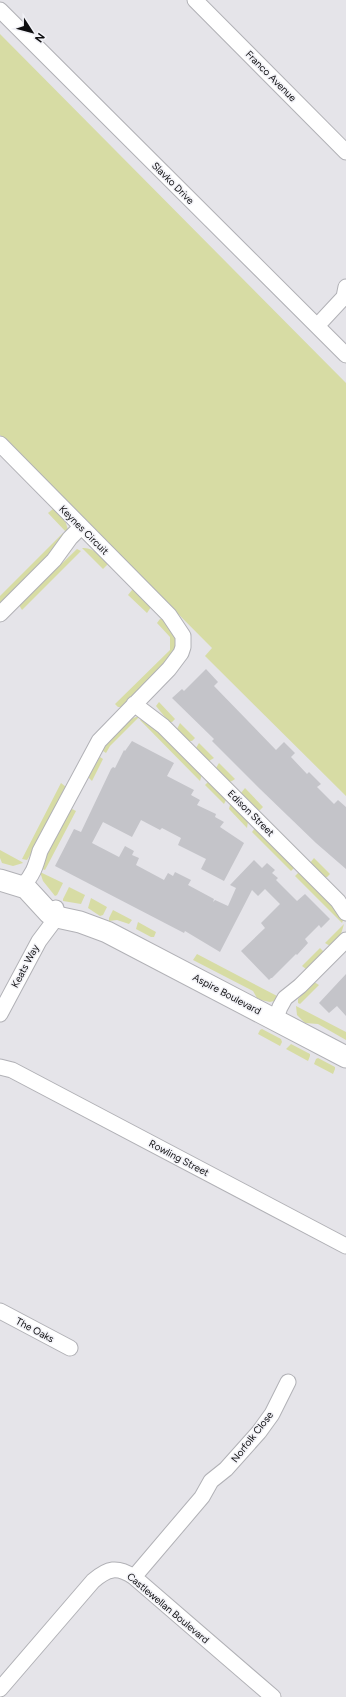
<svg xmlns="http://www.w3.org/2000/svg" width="346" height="1697" font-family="Figtree,sans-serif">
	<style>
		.green { fill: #d7dca4 }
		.building { fill: #c4c4c9 }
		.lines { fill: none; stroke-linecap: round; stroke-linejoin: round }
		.street-casing { stroke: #b1b1b6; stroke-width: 17 }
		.secondary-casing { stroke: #b1b1b6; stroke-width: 23 }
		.street { stroke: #fff; stroke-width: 15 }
		.secondary { stroke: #fff; stroke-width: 21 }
		.labels { text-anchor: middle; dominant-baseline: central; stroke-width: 3; stroke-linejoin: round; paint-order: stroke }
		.street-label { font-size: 10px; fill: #0e0e10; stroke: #f2f2f7 }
	</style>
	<rect width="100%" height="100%" fill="#e5e4e9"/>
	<!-- green -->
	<path class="green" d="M0 34 346 383V796L205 656 212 648 0 435Z
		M53 509 65 520 68 530 66 532 48 513Z
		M63 533 65 537 64 540 0 604V596Z
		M82 548C94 547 100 556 107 563V565L103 569Z
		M77 549 81 551 22 610 19 605Z
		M132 590H134L151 607 147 613 128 595Z
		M160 619H162C169 626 179 634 177 645 174 660 133 695 121 707H118L115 704 170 650V637L157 623Z
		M159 702 175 719 172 722H169L156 706Z
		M136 717H139L110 746 106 753 103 751 102 748 105 744 129 720Z
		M144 718 202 774 200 781 140 720Z
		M180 723 195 738 192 741H189L177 729Z
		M199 743 214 758 209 761 196 748Z
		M100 757 103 759 92 781 88 777Z
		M219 763 235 779 232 781 229 782 216 768Z
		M209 781 225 797 226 800 224 804 205 785Z
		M61 783 66 787 32 852 27 860 22 859Z
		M245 788 263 807 260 810H257L241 793Z
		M230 805H232L248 821 247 828 229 809Z
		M72 809 76 811 45 870 42 869V863L70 810Z
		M255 828 293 866 294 868 291 871 252 832Z
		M0 850 22 862 23 863 13 866 2 863 0 858Z
		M314 858 330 874 327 877H324L310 863Z
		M40 872 63 883 57 895 55 896 43 881Z
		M298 873H301L340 912 344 918 342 923 295 876Z
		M69 887 85 895 81 904 63 901V899Z
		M91 898 107 907 103 915 100 916 88 908Z
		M113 910 132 920 129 924 117 920 109 921V918Z
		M138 922 156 932 154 937H151L136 929Z
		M344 924 341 934 330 946 325 943Z
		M320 948 323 951V953L306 969 302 966Z
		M197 954 279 997 278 1000 270 1002 261 1000 257 998 253 991 193 960Z
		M314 982 319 985 300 1004 298 1003V999Z
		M296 1006 346 1032V1040L318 1024 305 1023 297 1015Z
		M262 1029 281 1039 282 1042 280 1046 258 1034 260 1030Z
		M291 1044 310 1054V1056L308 1061 286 1049Z
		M318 1058 335 1067V1069L333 1074 314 1064 316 1059Z"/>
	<!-- building -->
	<path class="building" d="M206 669 218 682 214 686 276 750 284 742 295 753 291 757 307 774 309 772 321 784 317 787 334 804 338 800 346 807V869L316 843 260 789 212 741 214 739 172 698 182 689 184 691Z
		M132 741 174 763 167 776 194 790 191 795 200 800 197 805 216 814 215 817 224 822 220 827 244 843 224 881 201 869 206 859 178 845 181 838 162 828 160 830 141 820 132 837 103 822 92 843 119 857 125 846 134 851 132 855 139 858 136 865 164 880 168 873 173 876 175 872 191 880 188 885 214 899 213 902 215 900 228 906 236 888 230 885 254 860 262 868 267 863 275 870 272 873 278 878 276 880 297 901 305 894 330 919 321 928 319 925 305 939 308 943 297 955 296 954 272 978H271L269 980 241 951 265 928 261 923 280 904 265 889 258 896 252 890 220 952 185 931 184 933 55 866 74 829 81 832 111 769 113 767 115 768 124 750 125 751Z
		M346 974V1016L337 1006 329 1013 319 1003Z"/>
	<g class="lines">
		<defs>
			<path id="street" d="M195 0 346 152
				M0 10 346 355
				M317 326 344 297 346 287
				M0 444 169 615 183 636V647L181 653 169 669 99 741 40 851C36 865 33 876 22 886
				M0 614 54 560 70 538 81 527
				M134 704 163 726 338 901 346 913
				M0 1014 39 941 57 917 56 908
				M275 1020 280 1007 285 998 300 986 346 940
				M0 1067 12 1070 346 1246
				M0 1311 70 1348
				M134 1577 202 1497 211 1481 226 1469 259 1432 272 1414 288 1382
				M0 1689 93 1581C108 1568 117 1566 134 1577L273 1697"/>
			<path id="secondary" d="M0 880 26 888 49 913 57 917 80 922 107 932 346 1057"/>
		</defs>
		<!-- street casing -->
		<use href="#street" class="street-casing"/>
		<!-- secondary casing -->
		<use href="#secondary" class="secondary-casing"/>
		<!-- street -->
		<use href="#street" class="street"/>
		<!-- secondary -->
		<use href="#secondary" class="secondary"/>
	</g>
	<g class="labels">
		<!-- street labels -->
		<g class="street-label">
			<text transform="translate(271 76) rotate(45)">Franco Avenue</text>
			<text transform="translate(173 183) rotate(45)">Slavko Drive</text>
			<text transform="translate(84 530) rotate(45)">Keynes Circuit</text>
			<text transform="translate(251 813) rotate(45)">Edison Street</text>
			<text transform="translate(25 966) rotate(-62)">Keats Way</text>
			<text transform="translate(227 994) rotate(28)">Aspire Boulevard</text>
			<text transform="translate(179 1158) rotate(28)">Rowling Street</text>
			<text transform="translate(35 1330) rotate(28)">The Oaks</text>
			<text transform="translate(252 1437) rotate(-52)">Norfolk Close</text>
			<text transform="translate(168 1608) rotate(40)">Castlewellan Boulevard</text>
		</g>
	</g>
	<!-- north arrow -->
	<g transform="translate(32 32) rotate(126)" stroke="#f2f2f7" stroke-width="3" paint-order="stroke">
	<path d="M0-3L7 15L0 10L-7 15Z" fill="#0e0e10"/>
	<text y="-6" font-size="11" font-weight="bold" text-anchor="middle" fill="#0e0e10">N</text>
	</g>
</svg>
